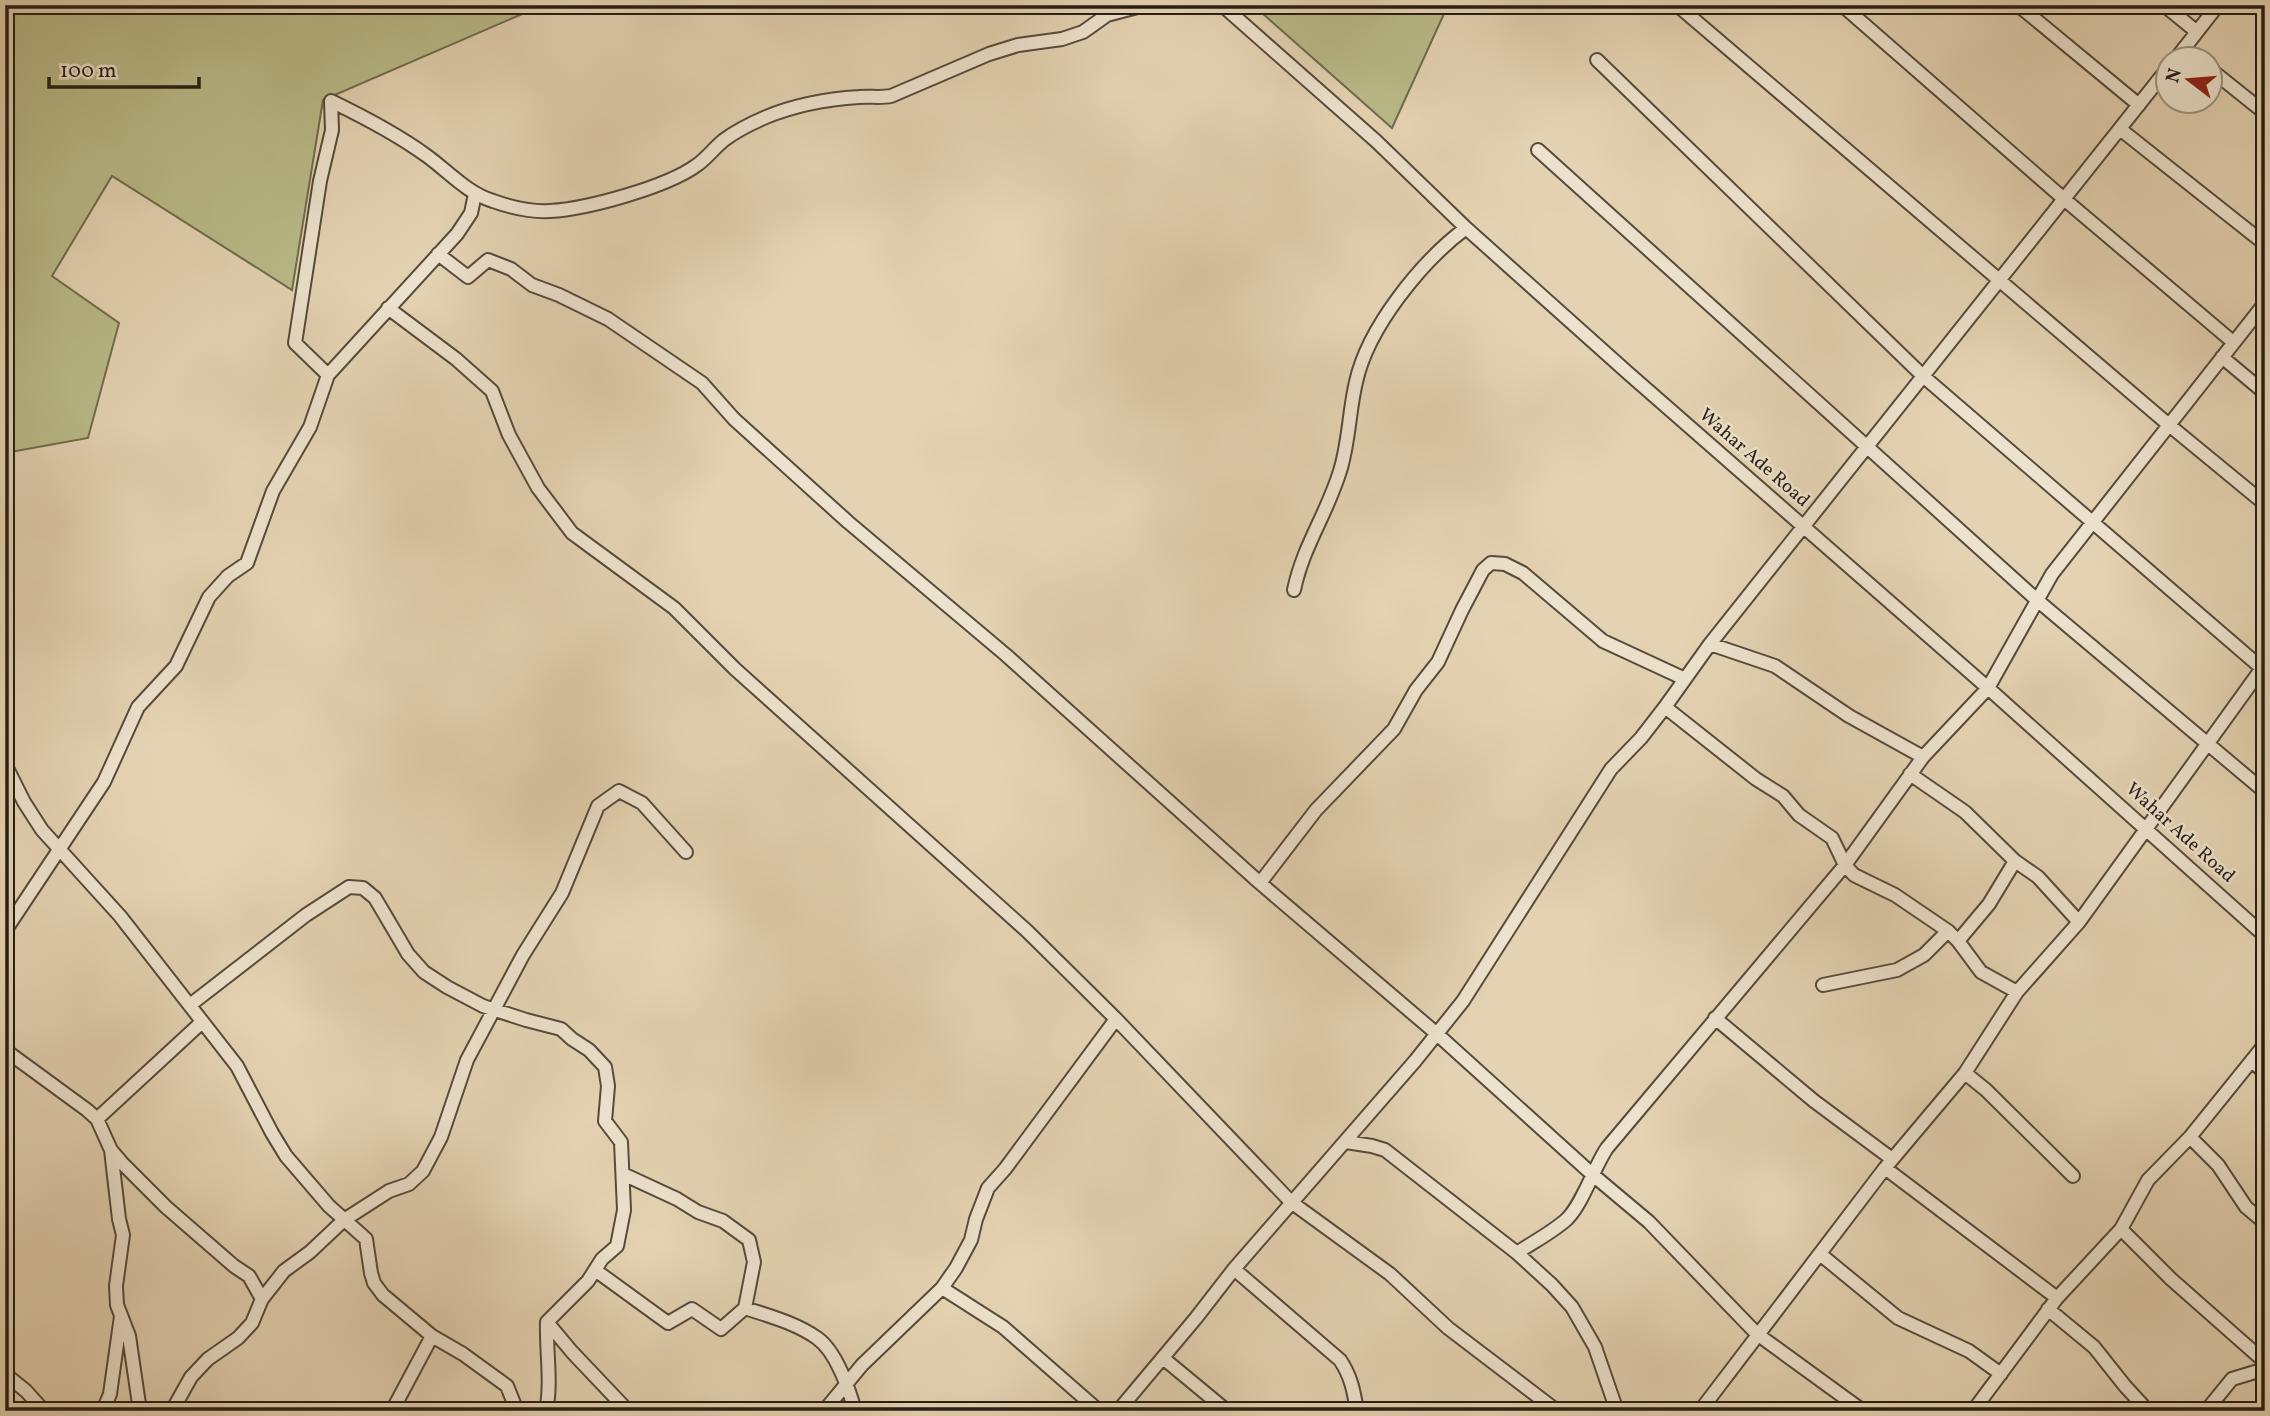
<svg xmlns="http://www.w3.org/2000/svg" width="2270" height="1416" font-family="Vollkorn,serif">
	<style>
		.green { fill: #b9bb89; stroke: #706c4f; stroke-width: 2 }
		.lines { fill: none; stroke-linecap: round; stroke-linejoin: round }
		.minor-casing { stroke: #564b3c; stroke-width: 16 }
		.minor { stroke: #ede2cd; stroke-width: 12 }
		.labels { text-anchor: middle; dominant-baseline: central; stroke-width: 5; stroke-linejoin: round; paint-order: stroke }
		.street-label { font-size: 19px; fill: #261e15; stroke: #ede2cd }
	</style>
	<rect width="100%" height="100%" fill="#e4d3b2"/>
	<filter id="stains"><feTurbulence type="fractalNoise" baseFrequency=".00286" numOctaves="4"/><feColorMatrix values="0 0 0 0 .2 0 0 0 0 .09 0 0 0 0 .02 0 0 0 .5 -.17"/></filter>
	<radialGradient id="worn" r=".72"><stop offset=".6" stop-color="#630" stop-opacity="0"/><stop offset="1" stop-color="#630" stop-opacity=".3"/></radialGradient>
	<!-- green -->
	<path class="green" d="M5 5H543L323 100 292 290 112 176 52 276 119 323 88 438 5 453Z
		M1253 5H1448L1392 128Z"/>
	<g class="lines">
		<defs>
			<path id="minor" d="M1222 5 1376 141 1466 228 1628 373 1988 688 2265 936
				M1677 5 2169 425 2265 504
				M1842 5 2064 199 2233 342
				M2018 5 2139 105
				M2164 5 2197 32
				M2184 48 2199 60
				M1597 60 1923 376 2265 671
				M2175 60 2218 5
				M2210 69 2265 113
				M2120 129 2265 244
				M1538 150 2037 600 2265 792
				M438 254 468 277 488 260 511 269 532 285 559 295 608 319 702 383 734 419 848 522 1006 655 1260 883 1437 1034 1593 1175 1649 1222 1757 1334 1863 1411
				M388 308 456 359 492 391 509 435 538 488 572 533 674 608 735 669 1027 931 1116 1019 1291 1202 1390 1274 1448 1328 1557 1411
				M2222 357 2265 393
				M328 375 295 343 320 181 332 130 331 101C364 117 397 134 427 156 449 172 467 193 493 201 510 207 532 212 550 211 587 209 667 187 697 165 707 158 714 148 724 140 736 131 752 123 766 117 795 105 828 99 859 97 870 96 880 98 891 96L989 54 1018 45 1062 39 1083 32 1107 15 1145 5
				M1294 590C1303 546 1327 514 1340 471 1349 443 1349 411 1356 382 1368 327 1422 261 1466 228
				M1710 644 1775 666 1849 716 1923 757
				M1665 707 1756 779 1783 796 1799 815 1832 838 1845 865 1854 875 1895 895 1948 931 1958 941 1981 972 2017 992
				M5 764 24 802 42 830 120 916 237 1066 272 1133 286 1156 329 1206 366 1239 371 1273 374 1283 383 1295 432 1336 463 1354 507 1386 517 1411
				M1910 774 1965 812 2015 861 2038 877 2079 922
				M1260 883 1316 810 1394 729 1416 690 1438 662 1462 610 1483 570 1491 563 1505 564 1523 573 1603 641 1685 679
				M5 931 104 782 138 707 176 666 209 597 228 576 247 563 273 491 310 427 328 375 457 234 471 213 475 194
				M1958 941 1989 904 2015 861
				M1823 985 1897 970 1924 955 1948 931
				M190 1005 306 915 349 887 363 888 375 898 408 954 424 972 447 987 483 1006 526 1020 561 1029 572 1039 589 1050 605 1067 608 1086 605 1121 621 1142 624 1210 617 1246 602 1259 588 1281 547 1322C546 1352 552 1382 546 1411
				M1715 1018 1814 1101 1892 1159
				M5 1050 87 1110 97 1119 111 1150 122 1163 166 1207 234 1266 249 1276 262 1299
				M2252 1060 2265 1074
				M1965 1073 1986 1090 2073 1176
				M97 1119 202 1022
				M2190 1137 2218 1165 2246 1207 2265 1223
				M1346 1142 1372 1146 1385 1150 1517 1253 1552 1285 1572 1307 1595 1347 1617 1411
				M111 1150 119 1219 123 1235 116 1286 117 1305 129 1336 140 1411
				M1885 1168 2057 1298
				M623 1174 677 1199 698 1212 723 1221 749 1240 754 1262 745 1308
				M2121 1229 2171 1279 2265 1362
				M1517 1253C1533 1242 1553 1232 1567 1219 1583 1203 1594 1167 1607 1148L1845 865 1923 757 1988 688 2052 574 2265 303
				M1820 1254 1898 1318 1969 1351 2001 1374
				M1234 1269 1340 1360C1351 1376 1354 1392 1357 1411
				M595 1270 668 1323 692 1309 721 1329 745 1308C769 1316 796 1323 817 1338 836 1351 849 1389 855 1411
				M942 1288 1003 1327 1099 1411
				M2048 1309 2094 1347 2125 1386 2148 1411
				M547 1322 572 1352 628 1411
				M1163 1358 1227 1411
				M5 1374 26 1391 44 1411
				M103 1411 110 1394 121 1316
				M172 1411 191 1377 208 1359 238 1338 252 1323 262 1299 284 1271 310 1252 344 1220 389 1191 409 1184 423 1171 441 1137 467 1060 523 955 562 893 598 806 619 791 642 803 686 852
				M392 1411 432 1336
				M824 1411 862 1365 942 1288 956 1268 971 1240 976 1219 988 1188 1005 1169 1116 1019
				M1118 1411 1196 1318 1234 1269 1415 1061 1463 1001 1611 769 1641 738 1665 707 1710 644 2168 68
				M1700 1411 1885 1168 1965 1073 2017 992 2079 922 2265 664
				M1973 1411 2057 1298 2121 1229 2148 1180 2190 1137 2265 1044
				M2206 1411 2232 1379 2265 1369"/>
		</defs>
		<!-- minor casing -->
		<use href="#minor" class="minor-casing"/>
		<!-- minor -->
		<use href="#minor" class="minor"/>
	</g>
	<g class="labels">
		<!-- street labels -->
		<g class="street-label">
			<text transform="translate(1754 458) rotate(41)">Wahar Ade Road</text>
			<text transform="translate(2180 833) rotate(42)">Wahar Ade Road</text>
		</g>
	</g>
	<!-- margin -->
	<rect width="2270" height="1416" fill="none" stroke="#e4d3b2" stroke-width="28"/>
	<rect x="7" y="7" width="2256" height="1402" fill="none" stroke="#261e15" stroke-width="3.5"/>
	<rect x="14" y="14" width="2242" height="1388" fill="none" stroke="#261e15" stroke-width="2"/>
	<!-- north arrow -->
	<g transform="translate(2189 80) rotate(286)"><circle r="33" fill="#ede2cd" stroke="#9d9483" stroke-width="2"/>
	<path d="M0-5L12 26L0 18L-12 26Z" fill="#8f2418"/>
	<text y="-10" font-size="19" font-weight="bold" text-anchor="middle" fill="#261e15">N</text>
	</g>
	<!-- scale -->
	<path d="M49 77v10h150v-10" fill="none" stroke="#261e15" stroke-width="3.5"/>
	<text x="60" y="77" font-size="21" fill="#261e15" stroke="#ede2cd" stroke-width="5" paint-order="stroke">100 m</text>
	<rect width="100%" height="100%" filter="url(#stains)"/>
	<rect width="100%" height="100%" fill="url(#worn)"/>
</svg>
